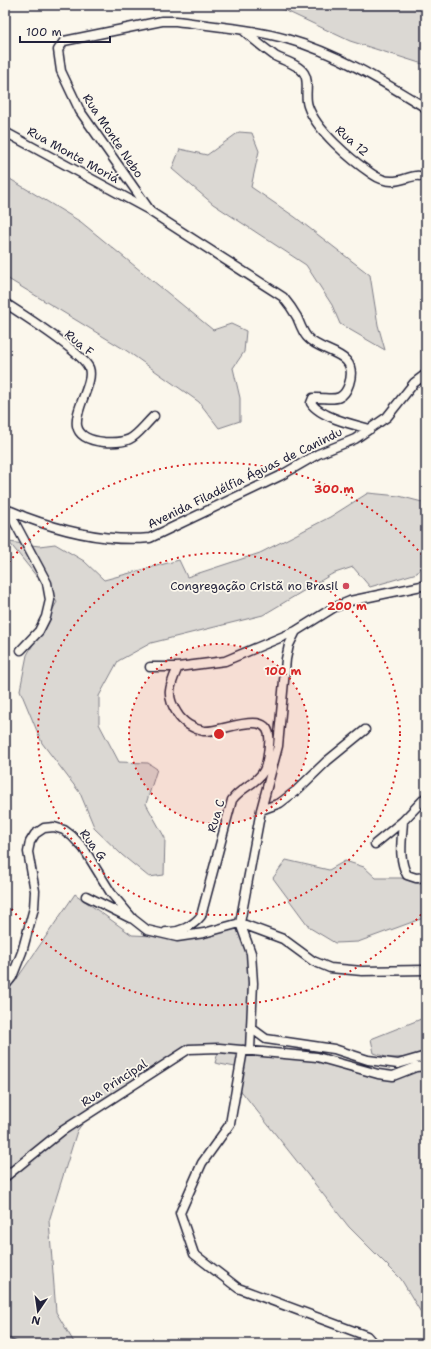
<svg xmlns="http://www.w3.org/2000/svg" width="431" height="1349" font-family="'Shantell Sans',sans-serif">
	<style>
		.green { fill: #dbd8d3; stroke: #7e7d87 }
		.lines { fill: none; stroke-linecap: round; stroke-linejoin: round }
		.stream { stroke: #787681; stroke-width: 2 }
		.minor-casing { stroke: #22223b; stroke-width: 11 }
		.minor { stroke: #fbf7ec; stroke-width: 8 }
		.ring { fill: none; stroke: #d62828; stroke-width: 2; stroke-dasharray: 2 4 }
		.poi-dot { fill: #d1495b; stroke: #fbf7ec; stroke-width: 1.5 }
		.labels { text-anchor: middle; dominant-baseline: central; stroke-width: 3.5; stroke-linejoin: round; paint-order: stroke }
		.street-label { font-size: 12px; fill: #22223b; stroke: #fbf7ec }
		.poi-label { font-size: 12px; fill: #22223b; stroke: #fbf7ec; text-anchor: end }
		.centre { fill: #d62828; stroke: #fbf7ec; stroke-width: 2 }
		.ring-label { font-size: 12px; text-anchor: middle; font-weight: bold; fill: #d62828; stroke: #fbf7ec; stroke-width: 3.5; stroke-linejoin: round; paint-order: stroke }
	</style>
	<rect width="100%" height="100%" fill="#fbf7ec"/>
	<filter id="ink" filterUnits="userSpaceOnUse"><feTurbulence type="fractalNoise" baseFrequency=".025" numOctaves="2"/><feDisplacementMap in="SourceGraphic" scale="8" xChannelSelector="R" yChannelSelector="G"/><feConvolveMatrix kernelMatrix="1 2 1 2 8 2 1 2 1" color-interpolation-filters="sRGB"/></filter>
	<g filter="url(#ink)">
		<!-- green -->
		<path class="green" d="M278 5H426V65L350 41 280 8Z
			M239 132 252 133 259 151 251 187 295 217 370 275 378 325 385 350 340 324 332 305 306 265 213 204 172 169 180 149 207 155Z
			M5 176 81 222 213 330 231 324 246 331 244 352 233 368 240 398V421L219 428 199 402 127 351 5 277Z
			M368 493 399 496 426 503V562L417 573 370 587 353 567 332 574 263 615 151 643 118 661 99 696V724L119 762 148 763 157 769 146 804 165 838 164 875 149 877 122 855 95 829 80 793 42 743 20 690 27 655 57 602 9 542 39 546 55 544 84 561 104 580 179 560 187 577 260 553 330 517Z
			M286 860 329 870 345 861 364 867 376 878H401L426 886V917L358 942 335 943 310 928 273 878Z
			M75 894 132 935 177 937 240 923 251 953 250 1050 317 1057 393 1076 426 1066V1321L401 1279 349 1227 242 1092 237 1090 240 1068 215 1063 219 1049H189L90 1113 77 1131 49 1221 56 1312 75 1344H5V990L14 983Z
			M426 1017V1056L421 1057 389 1058 374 1053 371 1039Z"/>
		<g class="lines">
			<!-- stream -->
			<path class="stream" d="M5 1337 20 1344"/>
			<defs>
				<path id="minor" d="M244 31C254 40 264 48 275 56 284 61 298 64 304 73 310 82 304 95 308 106 316 130 350 159 372 174 398 192 410 169 426 178
					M5 132 149 210
					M5 303C22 314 82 352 89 368 97 390 48 437 104 442 134 444 134 436 154 416
					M370 429C354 425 320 417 311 403L313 398C330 397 342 405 349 384 360 350 321 354 307 337 302 331 300 324 297 317 293 310 288 303 283 297L151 212 80 111 61 71 58 50 64 41 162 21H176C213 26 251 29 287 39 337 53 382 81 426 108
					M5 509C12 511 18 514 25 517 65 532 108 542 150 538L280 476 318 454 355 439 387 417 414 383 426 374
					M8 510 47 583 50 600 46 617 39 631 21 650
					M150 667H178L225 661 296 631 333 608 350 601 426 585
					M261 810 280 803 297 790 327 761 365 730
					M403 821C402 840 398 858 407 875L416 878 426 877
					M375 844 403 821 426 797
					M86 896 130 918
					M166 932C179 933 193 926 201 916L232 800C240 788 256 784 263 772 268 764 268 753 269 745 274 704 223 733 204 731 193 729 182 722 177 713 165 695 170 686 178 667
					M5 986 12 977 22 952 34 908 35 891 28 852 30 842 35 834 44 828 54 827 64 830 72 836 84 849 111 893 133 919 147 930 177 937 204 933 240 923 283 939 313 961 330 968 362 971 426 970
					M251 1028 266 1039 334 1049 368 1060 398 1064 426 1056
					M243 1050 230 1124 202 1163 180 1213 194 1254 238 1288 367 1336 374 1344
					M250 1050 253 983 251 953 240 923 261 810 278 746 286 659 289 645 296 631
					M5 1177 62 1131 189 1049 219 1048 317 1057 378 1074 393 1076 416 1067 426 1066"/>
			</defs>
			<!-- minor casing -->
			<use href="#minor" class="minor-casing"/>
			<!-- minor -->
			<use href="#minor" class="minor"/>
		</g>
	</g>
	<!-- distance rings -->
	<circle cx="219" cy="734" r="90" fill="#d62828" fill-opacity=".12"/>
	<g class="ring">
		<circle cx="219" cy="734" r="90"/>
		<circle cx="219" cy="734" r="181"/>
		<path d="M425 910A271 271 0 0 1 5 901M5 567A271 271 0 0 1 425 558"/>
	</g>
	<!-- markers -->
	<circle class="poi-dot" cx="346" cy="586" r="4"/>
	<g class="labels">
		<!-- street labels -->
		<g class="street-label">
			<text transform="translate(113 136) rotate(56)">Rua Monte Nebo</text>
			<text transform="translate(352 141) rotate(41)">Rua 12</text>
			<text transform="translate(73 155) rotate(29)">Rua Monte Moriá</text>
			<text transform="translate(79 343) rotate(40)">Rua F</text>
			<text transform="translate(245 478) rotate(-26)">Avenida Filadélfia Águas de Canindu</text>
			<text transform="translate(216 816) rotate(-73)">Rua C</text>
			<text transform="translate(93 845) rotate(53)">Rua G</text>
			<text transform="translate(114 1083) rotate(-33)">Rua Principal</text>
		</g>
		<!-- poi labels -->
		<g class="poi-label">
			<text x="338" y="586">Congregação Cristã no Brasil</text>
		</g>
	</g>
	<circle cx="219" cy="734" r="6" class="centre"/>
	<g class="ring-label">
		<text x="334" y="493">300 m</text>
		<text x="347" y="610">200 m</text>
		<text x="283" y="675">100 m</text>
	</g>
	<!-- margin -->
	<rect width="431" height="1349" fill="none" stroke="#fbf7ec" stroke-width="20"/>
	<rect x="10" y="10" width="411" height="1329" fill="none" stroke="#22223b" stroke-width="1.5" filter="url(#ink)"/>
	<!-- north arrow -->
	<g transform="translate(38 1311) rotate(193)" stroke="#fbf7ec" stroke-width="3" paint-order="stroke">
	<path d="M0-3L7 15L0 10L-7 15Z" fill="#22223b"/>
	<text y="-6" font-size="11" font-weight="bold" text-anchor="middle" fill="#22223b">N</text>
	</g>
	<!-- scale -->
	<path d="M20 36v6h90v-6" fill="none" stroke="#22223b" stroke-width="2"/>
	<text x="26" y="36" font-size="12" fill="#22223b" stroke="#fbf7ec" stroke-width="3" paint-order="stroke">100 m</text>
</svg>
